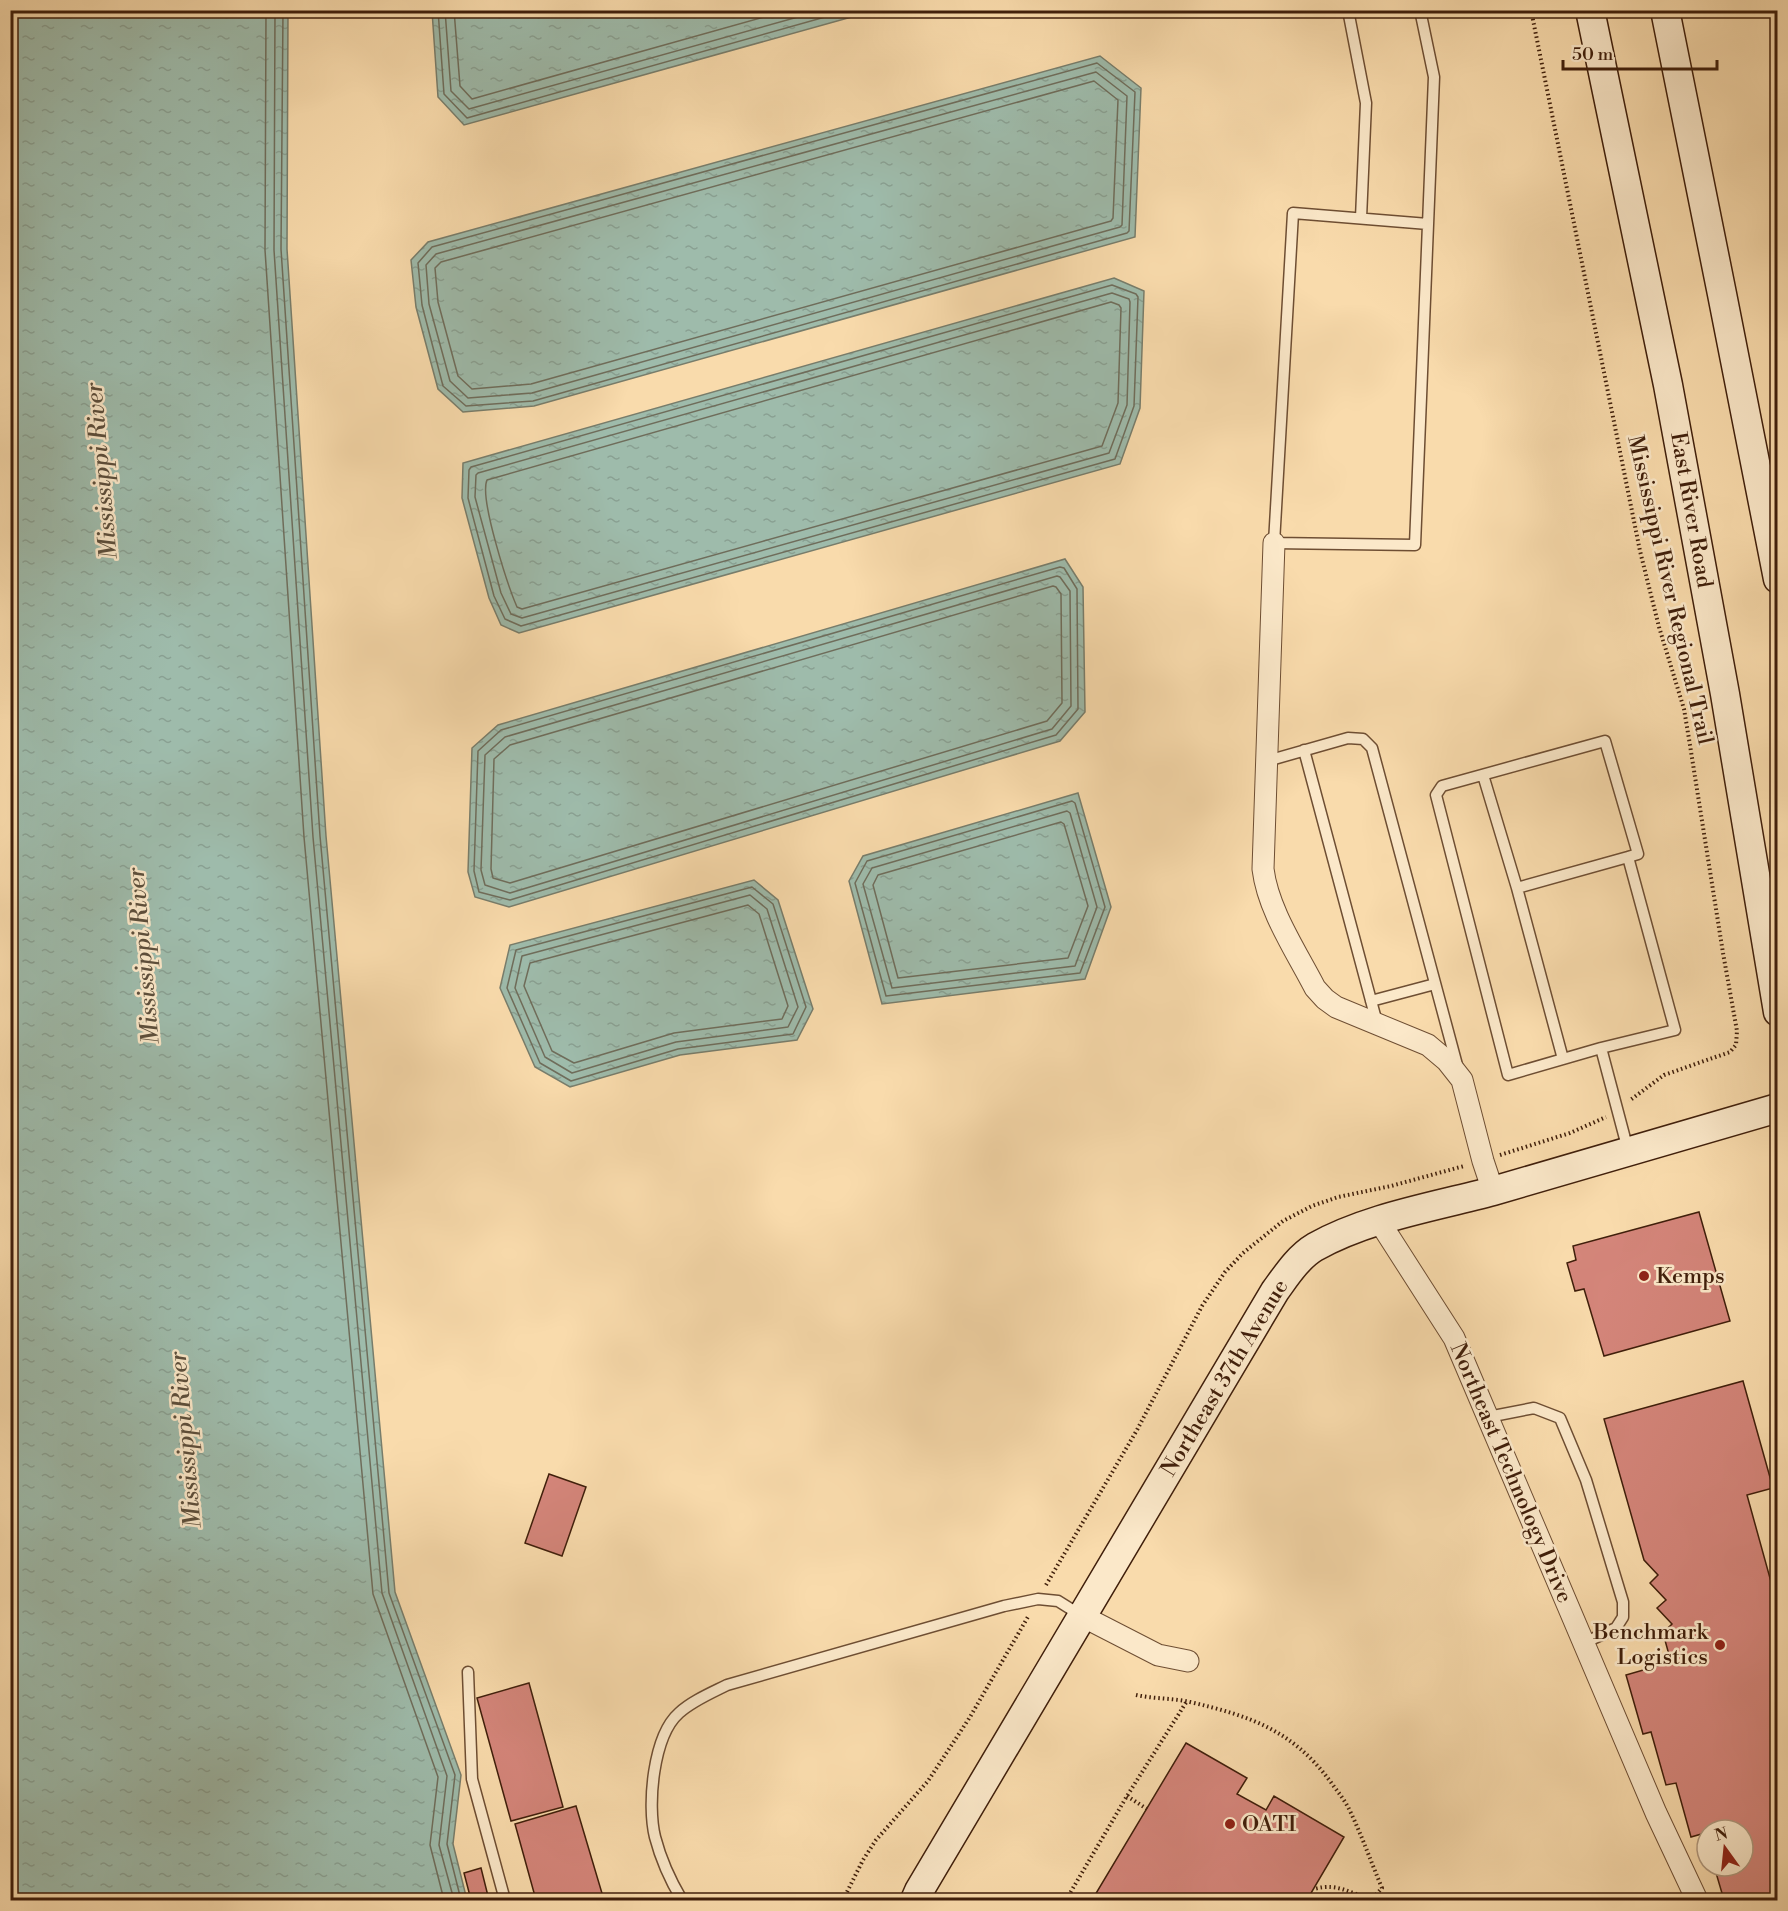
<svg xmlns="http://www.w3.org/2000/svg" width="1788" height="1911" font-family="'Libre Bodoni',serif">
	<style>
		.water { fill: url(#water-ripples); stroke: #787d6b; stroke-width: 1.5 }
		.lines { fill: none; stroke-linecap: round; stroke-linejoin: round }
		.shore { stroke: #6f6d5b; stroke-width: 1.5 }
		.building { fill: #d4857a; stroke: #401f0b; stroke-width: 1.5 }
		.lane-casing { stroke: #6e4e33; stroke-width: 13 }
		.street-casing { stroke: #6e4e33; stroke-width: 23 }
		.secondary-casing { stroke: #401f0b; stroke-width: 31 }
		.path { stroke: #401f0b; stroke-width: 4; stroke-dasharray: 1.5 3; stroke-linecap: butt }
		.lane { stroke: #fbe8c9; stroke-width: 10 }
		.street { stroke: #fbe8c9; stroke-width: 21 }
		.secondary { stroke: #fbe8c9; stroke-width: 28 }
		.poi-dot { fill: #8f2418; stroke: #fbe8c9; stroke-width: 2 }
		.labels { text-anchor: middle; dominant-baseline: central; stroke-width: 5; stroke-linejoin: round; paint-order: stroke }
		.street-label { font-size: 22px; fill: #401f0b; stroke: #fbe8c9 }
		.poi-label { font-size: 22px; fill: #401f0b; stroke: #fbe8c9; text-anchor: start }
		.water-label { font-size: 24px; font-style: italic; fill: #5c4e3b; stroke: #fbe8c9 }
	</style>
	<defs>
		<pattern id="water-ripples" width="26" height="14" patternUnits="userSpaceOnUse" patternTransform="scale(1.5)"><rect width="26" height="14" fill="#9ebbab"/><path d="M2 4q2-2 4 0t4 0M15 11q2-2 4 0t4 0" fill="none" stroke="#89a092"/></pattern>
	</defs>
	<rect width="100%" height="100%" fill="#f9dbac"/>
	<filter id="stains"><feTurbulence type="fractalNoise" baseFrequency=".00333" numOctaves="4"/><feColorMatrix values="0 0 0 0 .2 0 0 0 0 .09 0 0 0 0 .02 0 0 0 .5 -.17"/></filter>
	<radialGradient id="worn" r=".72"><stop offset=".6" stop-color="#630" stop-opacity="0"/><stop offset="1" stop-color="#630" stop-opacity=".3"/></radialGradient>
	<!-- water -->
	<path class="water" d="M11 10 288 11 287 249 326 836 395 1592 461 1775 453 1844 467 1900H11Z
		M432 11V10L873 11 464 125 438 97Z
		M1100 56 1141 88 1135 237 534 406 463 412 438 389 416 307 411 260 428 242Z
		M1114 278 1144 291 1140 408 1120 464 519 633 501 625 489 598 462 498 463 463Z
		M1065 559 1083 587 1085 712 1060 741 509 907 475 897 468 872 472 748 498 725Z
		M1078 793 1111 907 1085 979 882 1004 849 881 863 856Z
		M754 880 778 900 813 1009 797 1040 680 1055 570 1087 535 1067 500 988 510 945Z"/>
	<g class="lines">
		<!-- shore -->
		<path class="shore" d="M266 10 265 250 304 837 373 1594 438 1777 430 1845 444 1900
			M275 10 274 250 313 837 382 1593 447 1776 439 1845 454 1900
			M283 10 281 249 320 836 389 1593 455 1775 447 1844 461 1900
			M438 10 444 94 467 118 850 10
			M445 10 451 91 469 109 823 10
			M454 10 460 86 472 99 789 10
			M1097 63 1135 92 1129 231 1127 233 533 401 466 406 443 386 422 305 418 263 432 247Z
			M1096 72 1127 96 1122 225 1120 227 532 393 468 398 450 381 429 304 426 265 436 254Z
			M1094 81 1118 100 1113 218 1111 221 531 384 472 389 458 376 438 302 435 268 441 262Z
			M1112 285 1136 294 1138 297 1134 406 1115 459 521 626 505 619 494 596 468 498 469 470 471 467Z
			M1112 293 1129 299 1130 302 1127 405 1109 453 522 618 511 614 501 593 475 497 476 475 478 473Z
			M1111 302 1119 305 1121 308 1118 403 1102 446 522 609 517 607C508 586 479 498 487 480Z
			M1060 567 1064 568 1077 589 1078 709 1056 735 510 900 479 892 474 871 478 751 501 730Z
			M1057 576 1060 577 1070 591 1071 706 1052 729 510 893 485 885 481 870 485 755 505 737Z
			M1053 586 1056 587 1061 594 1062 703 1047 721 510 883 493 878 491 869 494 759 510 745Z
			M1072 801 1075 803 1105 907 1080 973 886 996 855 883 867 861Z
			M1067 811 1070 813 1097 907 1075 966 892 988 863 884 872 868Z
			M1061 822 1064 824 1088 906 1068 958 898 978 873 885 878 875Z
			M752 887 773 904 806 1007 793 1034 678 1049 571 1081 540 1063 507 988 516 950Z
			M750 895 767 909 798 1007 788 1027 676 1042 572 1073 545 1057 515 988 522 956Z
			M748 905 759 914 788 1006 782 1019 674 1033 574 1063 552 1051 524 986 530 963Z"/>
	</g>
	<!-- building -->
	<path class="building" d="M1778 16V50L1771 18Z
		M1699 1212 1730 1321 1604 1356 1584 1289 1575 1291 1567 1263 1576 1260 1573 1246Z
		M1743 1381 1773 1488 1747 1495 1778 1607V1633L1772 1635 1778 1655V1899L1773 1900H1724L1714 1866H1743V1830H1707V1839L1705 1833 1691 1837 1676 1783 1666 1785 1651 1732 1643 1734 1626 1675 1671 1662 1663 1633 1672 1624 1657 1608 1666 1600 1650 1583 1658 1575 1644 1560 1604 1419Z
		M549 1474 586 1487 562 1556 525 1543Z
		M529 1683 563 1807 511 1821 477 1698Z
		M1186 1743 1247 1778 1237 1794 1266 1810 1274 1796 1344 1837 1307 1900H1092Z
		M576 1806 604 1900H536L515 1824Z
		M481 1868 489 1900H471L464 1873Z"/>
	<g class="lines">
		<defs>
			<path id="lane" d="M1348 10 1366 103 1361 218
				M1420 10 1434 77 1415 545 1274 543 1293 213 1428 224
				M1304 750 1377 1023
				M1267 761 1348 738 1363 739 1372 748 1457 1065
				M1483 775 1517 888
				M1371 1001 1435 984
				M1601 1048 1675 1030 1628 857 1638 854 1605 741 1442 786 1436 795 1508 1075 1601 1048 1628 1150
				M1563 1059 1517 888 1628 857
				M1488 1417 1534 1408 1560 1418 1586 1480 1623 1602V1617L1616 1628 1584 1643
				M468 1672 472 1779 505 1900
				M682 1900C670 1880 661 1860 655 1837 647 1805 653 1736 679 1713 692 1701 711 1693 727 1685L1004 1606 1038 1599 1058 1601 1082 1616"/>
			<path id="street" d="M1274 543 1263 869C1268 910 1296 951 1315 988L1325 999 1336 1007 1428 1045 1447 1061 1462 1080 1483 1161 1493 1191
				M1379 1221 1454 1338 1656 1813 1697 1900
				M1082 1616 1158 1655 1188 1661"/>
			<path id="secondary" d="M1590 10 1668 385 1725 694 1778 1012
				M1665 10 1722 294 1778 579
				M915 1900 919 1891 1275 1291C1286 1276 1298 1257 1315 1247 1369 1217 1434 1207 1493 1191 1588 1164 1683 1136 1778 1108"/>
		</defs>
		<!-- lane casing -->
		<use href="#lane" class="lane-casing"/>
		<!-- street casing -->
		<use href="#street" class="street-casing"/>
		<!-- secondary casing -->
		<use href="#secondary" class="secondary-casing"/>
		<!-- path -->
		<path class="path" d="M1531 10 1640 551 1659 627 1684 709 1689 739 1723 953 1737 1031 1736 1045 1730 1052 1664 1075 1629 1101
			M1500 1155 1570 1133 1606 1117
			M1046 1585 1137 1430 1202 1306 1225 1272 1243 1253 1283 1221 1312 1206 1338 1197 1391 1186 1464 1166
			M1136 1695C1154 1699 1173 1698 1190 1702 1250 1716 1292 1730 1330 1781 1337 1791 1345 1800 1350 1811 1362 1836 1371 1862 1382 1888L1373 1898C1349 1895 1340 1882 1314 1889
			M1127 1796 1147 1809
			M843 1900 863 1860 876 1840 928 1781 970 1717 1029 1615
			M1066 1900 1127 1796 1187 1701"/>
		<!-- lane -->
		<use href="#lane" class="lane"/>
		<!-- street -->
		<use href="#street" class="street"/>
		<!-- secondary -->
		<use href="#secondary" class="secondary"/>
	</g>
	<!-- markers -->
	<g class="poi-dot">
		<circle cx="1644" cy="1276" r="6"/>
		<circle cx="1720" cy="1645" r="6"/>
		<circle cx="1230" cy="1824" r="6"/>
	</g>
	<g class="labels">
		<!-- street labels -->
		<g class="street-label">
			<text transform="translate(1691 510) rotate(80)">East River Road</text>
			<text transform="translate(1670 590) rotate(77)">Mississippi River Regional Trail</text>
			<text transform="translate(1225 1378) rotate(-59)">Northeast 37th Avenue</text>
			<text transform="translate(1511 1473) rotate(67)">Northeast Technology Drive</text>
		</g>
		<!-- poi labels -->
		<g class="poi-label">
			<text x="1656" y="1276">Kemps</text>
			<text x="1708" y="1632" text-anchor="end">Benchmark<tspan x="1708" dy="25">Logistics</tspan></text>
			<text x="1242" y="1824">OATI</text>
		</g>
		<!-- water labels -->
		<g class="water-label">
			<text transform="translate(102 471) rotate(-95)">Mississippi River</text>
			<text transform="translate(144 956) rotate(-95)">Mississippi River</text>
			<text transform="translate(186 1440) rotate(-95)">Mississippi River</text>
		</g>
	</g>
	<!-- margin -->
	<rect width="1788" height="1911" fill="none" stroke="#f9dbac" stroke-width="36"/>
	<rect x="12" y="12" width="1764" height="1887" fill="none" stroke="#401f0b" stroke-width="3"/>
	<rect x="18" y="18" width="1752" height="1875" fill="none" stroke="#401f0b" stroke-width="1.5"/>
	<!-- north arrow -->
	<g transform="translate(1725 1848) rotate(345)"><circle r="28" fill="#fbe8c9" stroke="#b0987d" stroke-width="1.5"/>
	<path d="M0-4.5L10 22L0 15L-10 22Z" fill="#8f2418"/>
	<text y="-9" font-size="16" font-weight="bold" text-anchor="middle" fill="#401f0b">N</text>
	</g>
	<!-- scale -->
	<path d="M1563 60v9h154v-9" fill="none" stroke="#401f0b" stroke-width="3"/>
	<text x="1572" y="60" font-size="18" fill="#401f0b" stroke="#fbe8c9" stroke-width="4.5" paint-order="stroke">50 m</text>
	<rect width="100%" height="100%" filter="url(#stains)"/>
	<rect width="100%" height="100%" fill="url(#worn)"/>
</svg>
